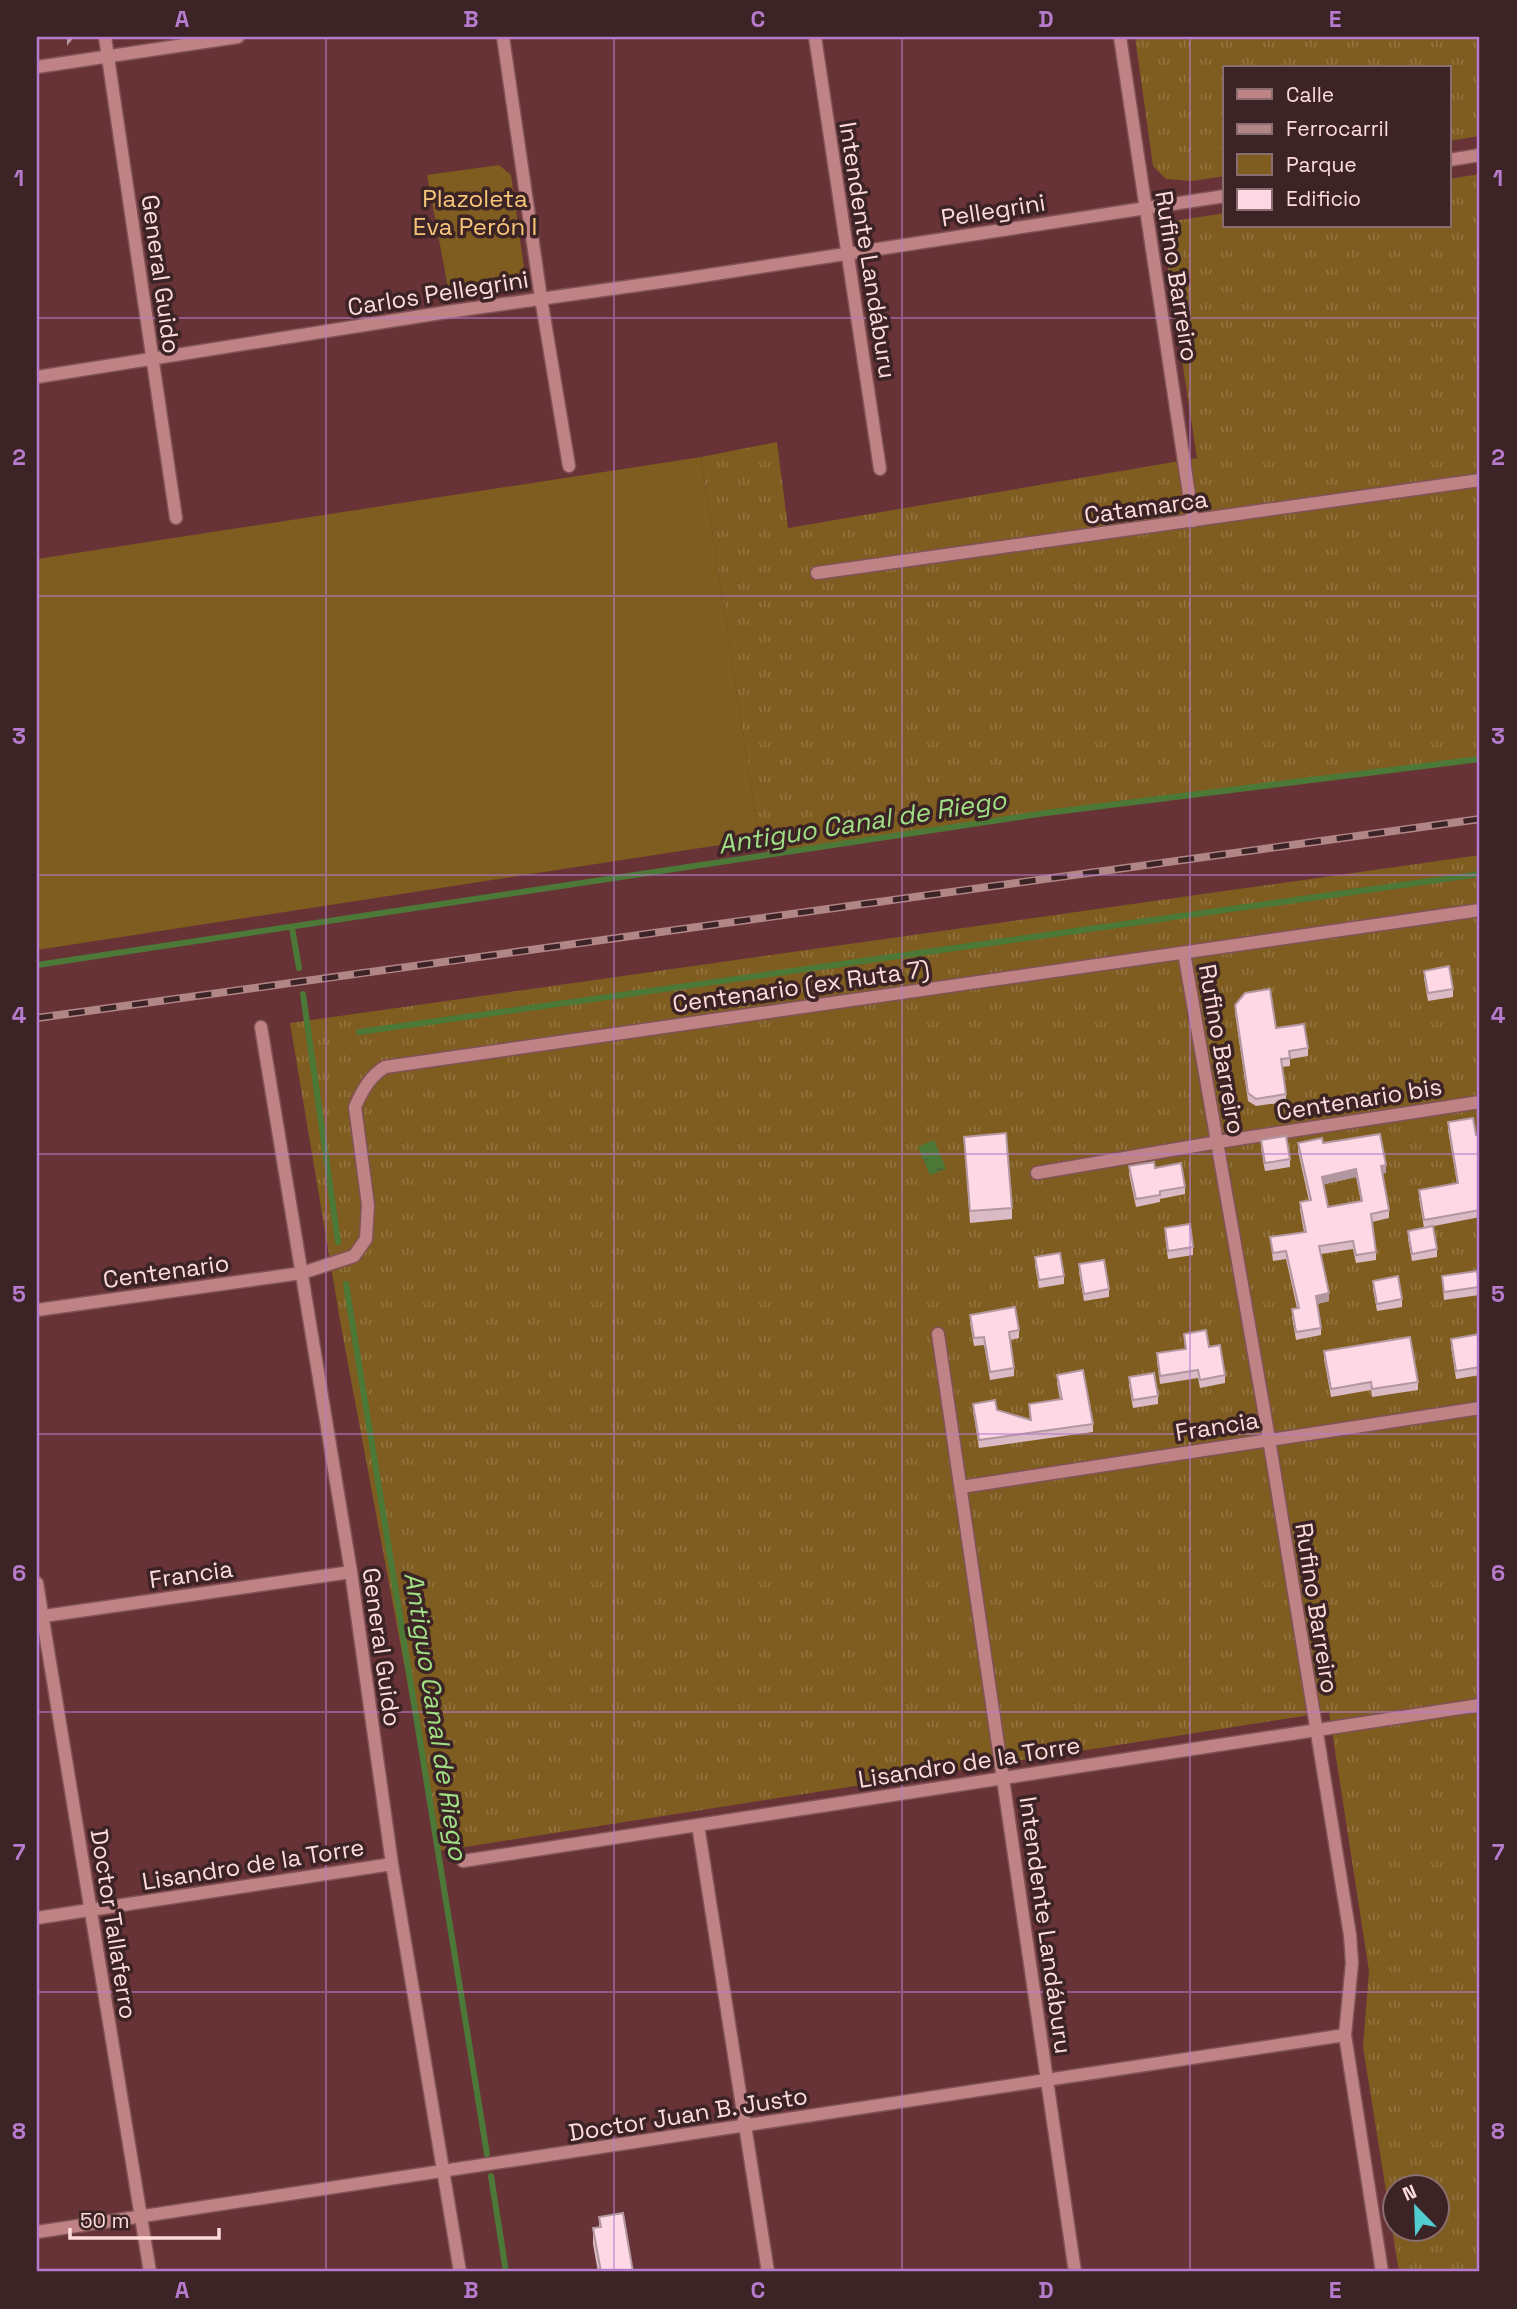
<svg xmlns="http://www.w3.org/2000/svg" width="1517" height="2309" font-family="'Space Grotesk',sans-serif">
	<style>
		.grass { fill: url(#grass-tufts); fill-rule: evenodd }
		.green { fill: #7f5c20 }
		.water { fill: url(#water-ripples) }
		.lines { fill: none; stroke-linecap: round; stroke-linejoin: round }
		.stream { stroke: #4c7937; stroke-width: 6 }
		.minor-casing { stroke: #805356; stroke-width: 15 }
		.minor { stroke: #c08385; stroke-width: 12 }
		.rail-casing { stroke: #b18687; stroke-width: 8 }
		.rail { stroke: #3c2325; stroke-width: 5; stroke-dasharray: 16; stroke-linecap: butt }
		.wall { fill: #dabac4; fill-rule: evenodd }
		.shaded-wall { fill: #b297a0 }
		.building { fill: #fed8e4; stroke: #b297a0; stroke-width: 2; fill-rule: evenodd }
		.grid { fill: none; stroke: #b67bcc; stroke-width: 2; stroke-opacity: 0.55 }
		.labels { text-anchor: middle; dominant-baseline: central; stroke-width: 7; stroke-linejoin: round; paint-order: stroke }
		.park-label { font-size: 24px; fill: #f7c578; stroke: #3c2325 }
		.street-label { font-size: 24px; fill: #fedcdc; stroke: #3c2325 }
		.water-label { font-size: 26px; font-style: italic; fill: #a0e185; stroke: #3c2325 }
		.neatline { fill: none; stroke: #b67bcc; stroke-width: 2.5 }
		.grid-label { font-size: 23px; text-anchor: middle; font-weight: bold; fill: #b67bcc }
	</style>
	<defs>
		<pattern id="grass-tufts" width="24" height="20" patternUnits="userSpaceOnUse" patternTransform="scale(1.75)"><rect width="24" height="20" fill="#7f5c20"/><path d="M3 7l-1-3M5 7V3M7 7l1-3M15 17l-1-3M17 17v-4M19 17l1-3" fill="none" stroke="#927340"/></pattern>
		<pattern id="water-ripples" width="26" height="14" patternUnits="userSpaceOnUse" patternTransform="scale(1.75)"><rect width="26" height="14" fill="#4c7937"/><path d="M2 4q2-2 4 0t4 0M15 11q2-2 4 0t4 0" fill="none" stroke="#4c5e3c"/></pattern>
	</defs>
	<rect width="100%" height="100%" fill="#673336"/>
	<!-- grass -->
	<path class="grass" d="M1135 37H1480V136L1449 141V68H1225V176L1192 181 1166 179 1153 166Z
		M1480 174V758L1046 813 770 855 759 839 701 457 777 442 788 528 1197 458 1161 223 1225 213V226H1449V179Z
		M1480 855V2272H1399L1363 2047 1369 1971 1329 1712 439 1851 341 1326 290 1023ZM1394 2186H1436V2228H1394Z"/>
	<!-- green -->
	<path class="green" d="M499 165 511 175 525 275 519 281 449 293 427 175Z
		M701 457 759 839 37 950V559Z"/>
	<!-- water -->
	<path class="water" d="M934 1140 946 1169 930 1175 918 1147Z"/>
	<g class="lines">
		<!-- stream -->
		<path class="stream" d="M292 928 299 968
			M37 965 1046 813 1480 759
			M303 994 338 1242
			M359 1032 1480 874
			M346 1284 487 2154
			M491 2176 506 2272"/>
		<defs>
			<path id="minor" d="M105 37 176 518
				M503 37 541 298 569 466
				M815 37 880 469
				M1120 37 1193 521
				M37 67 238 37
				M1449 160 1480 155
				M37 377 447 312 682 279 1225 196
				M817 573 1480 480
				M1184 953 1269 1439 1350 1935 1352 1963 1345 2035 1382 2272
				M261 1027 351 1572 392 1864 460 2272
				M1037 1173 1218 1142 1480 1102
				M37 1310 302 1273 354 1256 366 1239 368 1205 355 1107C362 1091 370 1076 385 1067L1480 910
				M938 1334 1075 2272
				M961 1487 1480 1408
				M37 1583 150 2272
				M37 1617 351 1572
				M698 1825 768 2272
				M463 1861 1480 1705
				M37 1918 392 1864
				M37 2232 1345 2035"/>
		</defs>
		<!-- minor casing -->
		<use href="#minor" class="minor-casing"/>
		<!-- minor -->
		<use href="#minor" class="minor"/>
		<defs>
			<path id="rail" d="M37 1018 1480 819"/>
		</defs>
		<!-- rail casing -->
		<use href="#rail" class="rail-casing"/>
		<!-- rail -->
		<use href="#rail" class="rail"/>
	</g>
	<!-- wall -->
	<path class="wall" d="M1424 971 1453 989V997L1428 1001 1424 978Z
		M1235 1005 1308 1048V1056L1290 1059V1066L1282 1067 1286 1094V1102L1256 1106 1248 1101 1235 1013Z
		M1448 1122 1476 1135H1480V1217L1424 1228 1419 1198V1190L1457 1183 1448 1130Z
		M964 1137 1012 1208V1219L970 1223Z
		M1261 1140 1290 1159V1167L1265 1171 1261 1148Z
		M1298 1143H1323L1386 1173H1382L1389 1210V1218L1372 1222 1376 1252V1260L1356 1263 1353 1249 1321 1254 1329 1301 1317 1304 1321 1328V1335L1296 1340 1292 1317V1309L1297 1308 1286 1259 1273 1261 1270 1237 1304 1232 1300 1210V1202L1309 1201 1298 1151ZM1356 1177 1361 1202 1328 1207 1324 1184Z
		M1129 1166 1155 1168 1185 1187V1194L1160 1199V1202L1136 1207 1129 1174Z
		M1165 1228 1193 1247V1255L1168 1259 1165 1236Z
		M1408 1231 1437 1249V1257L1412 1261 1408 1239Z
		M1035 1257 1064 1276V1284L1039 1288 1035 1265Z
		M1079 1264 1109 1289V1297L1084 1301 1079 1272Z
		M1442 1276 1479 1287V1295L1444 1300Z
		M1373 1281 1402 1299V1307L1377 1311 1373 1289Z
		M970 1315 1019 1330V1338L1010 1340 1014 1368V1376L990 1380 984 1345 974 1346 970 1323Z
		M1184 1334 1209 1347 1225 1375V1383L1200 1388 1198 1378 1160 1384 1157 1361V1353L1185 1349Z
		M1480 1334V1375L1456 1379 1451 1347V1339Z
		M1324 1351 1418 1382V1390L1372 1397 1371 1390 1331 1397 1324 1359Z
		M1057 1375 1093 1424V1432L979 1448 973 1411V1404L1030 1420 1029 1404 1060 1399 1057 1383Z
		M1129 1377 1158 1396V1404L1133 1408 1129 1385Z
		M599 2217 633 2272H598L593 2244V2228L599 2227Z"/>
	<!-- shaded-wall -->
	<path class="shaded-wall" d="M67 37H74L67 46Z
		M1386 1165V1173L1381 1174V1166Z
		M1356 1169V1177L1322 1185V1177Z
		M1329 1293V1301L1316 1304V1296Z"/>
	<!-- building -->
	<path class="building" d="M1449 966 1453 989 1428 993 1424 971Z
		M1270 989 1276 1028 1304 1024 1308 1048 1289 1051 1290 1058 1281 1059 1286 1094 1256 1099 1248 1093 1235 1005 1245 993Z
		M1473 1118 1476 1135H1480V1210L1424 1220 1419 1190 1458 1183 1448 1122Z
		M1006 1133 1012 1208 970 1211 964 1137Z
		M1380 1134 1386 1165 1381 1166 1389 1210 1371 1214 1376 1252 1356 1255 1353 1241 1319 1246 1329 1293 1316 1296 1321 1328 1296 1332 1292 1309 1299 1308 1286 1251 1273 1253 1270 1237 1306 1232 1300 1202 1311 1200 1298 1143 1322 1138 1323 1143ZM1356 1169 1362 1201 1328 1207 1322 1177Z
		M1286 1136 1290 1159 1265 1163 1261 1140Z
		M1154 1162 1155 1168 1181 1163 1185 1187 1160 1191V1195L1136 1199 1129 1166Z
		M1190 1224 1193 1247 1168 1251 1165 1228Z
		M1433 1226 1437 1249 1412 1254 1408 1231Z
		M1060 1253 1064 1276 1039 1280 1035 1257Z
		M1104 1260 1109 1289 1084 1294 1079 1264Z
		M1477 1271 1479 1287 1444 1292 1442 1276Z
		M1398 1276 1402 1299 1377 1304 1373 1281Z
		M1015 1307 1019 1330 1009 1332 1014 1368 990 1372 984 1337 974 1338 970 1315Z
		M1206 1330 1209 1347 1220 1345 1225 1375 1200 1380 1198 1370 1160 1376 1157 1353 1186 1349 1184 1334Z
		M1480 1334V1367L1456 1371 1451 1339Z
		M1410 1337 1418 1382 1372 1389 1371 1382 1331 1389 1324 1351Z
		M1083 1370 1093 1424 979 1440 973 1404 995 1400 997 1410 1031 1420 1029 1404 1062 1399 1057 1375Z
		M1154 1373 1158 1396 1133 1400 1129 1377Z
		M623 2213 633 2272H601L593 2228 601 2227 599 2217Z"/>
	<!-- grid -->
	<path class="grid" d="M326 37V2272M614 37V2272M902 37V2272M1190 37V2272M37 318H1480M37 596H1480M37 875H1480M37 1154H1480M37 1434H1480M37 1712H1480M37 1992H1480"/>
	<g class="labels">
		<!-- park labels -->
		<g class="park-label">
			<text x="475" y="198">Plazoleta<tspan x="475" dy="28">Eva Perón I</tspan></text>
		</g>
		<!-- street labels -->
		<g class="street-label">
			<text transform="translate(993 210) rotate(-9)">Pellegrini</text>
			<text transform="translate(868 250) rotate(81)">Intendente Landáburu</text>
			<text transform="translate(161 274) rotate(82)">General Guido</text>
			<text transform="translate(1177 276) rotate(81)">Rufino Barreiro</text>
			<text transform="translate(438 293) rotate(-9)">Carlos Pellegrini</text>
			<text transform="translate(1146 507) rotate(-8)">Catamarca</text>
			<text transform="translate(801 986) rotate(-8)">Centenario (ex Ruta 7)</text>
			<text transform="translate(1222 1049) rotate(80)">Rufino Barreiro</text>
			<text transform="translate(1359 1099) rotate(-9)">Centenario bis</text>
			<text transform="translate(166 1271) rotate(-8)">Centenario</text>
			<text transform="translate(1217 1426) rotate(-9)">Francia</text>
			<text transform="translate(191 1574) rotate(-8)">Francia</text>
			<text transform="translate(1317 1608) rotate(81)">Rufino Barreiro</text>
			<text transform="translate(382 1647) rotate(82)">General Guido</text>
			<text transform="translate(969 1762) rotate(-9)">Lisandro de la Torre</text>
			<text transform="translate(253 1864) rotate(-9)">Lisandro de la Torre</text>
			<text transform="translate(114 1924) rotate(81)">Doctor Tallaferro</text>
			<text transform="translate(1046 1925) rotate(82)">Intendente Landáburu</text>
			<text transform="translate(688 2114) rotate(-9)">Doctor Juan B. Justo</text>
		</g>
		<!-- water labels -->
		<g class="water-label">
			<text transform="translate(862 822) rotate(-9)">Antiguo Canal de Riego</text>
			<text transform="translate(436 1716) rotate(81)">Antiguo Canal de Riego</text>
		</g>
	</g>
	<!-- border -->
	<rect width="1517" height="2309" fill="none" stroke="#3c2325" stroke-width="77"/>
	<!-- legend -->
	<rect x="1223" y="66" width="228" height="161" fill="#3c2325" stroke="#8a6d6e" stroke-width="2"/>
	<rect x="1237" y="89" width="35" height="10" fill="#c08385" stroke="#8a6d6e" stroke-width="2"/>
	<text x="1286" y="102" font-size="21" fill="#fedcdc">Calle</text>
	<rect x="1237" y="124" width="35" height="10" fill="#b18687" stroke="#8a6d6e" stroke-width="2"/>
	<text x="1286" y="136" font-size="21" fill="#fedcdc">Ferrocarril</text>
	<rect x="1237" y="154" width="35" height="21" fill="#7f5c20" stroke="#8a6d6e" stroke-width="2"/>
	<text x="1286" y="172" font-size="21" fill="#fedcdc">Parque</text>
	<rect x="1237" y="189" width="35" height="21" fill="#fed8e4" stroke="#8a6d6e" stroke-width="2"/>
	<text x="1286" y="206" font-size="21" fill="#fedcdc">Edificio</text>
	<!-- north arrow -->
	<g transform="translate(1416 2208) rotate(337)"><circle r="33" fill="#3c2325" stroke="#8a6d6e" stroke-width="2"/>
	<path d="M0-5L12 26L0 18L-12 26Z" fill="#52cdcf"/>
	<text y="-10" font-size="19" font-weight="bold" text-anchor="middle" fill="#fedcdc">N</text>
	</g>
	<!-- scale -->
	<path d="M70 2228v10h149v-10" fill="none" stroke="#fedcdc" stroke-width="3.5"/>
	<text x="80" y="2228" font-size="21" fill="#fedcdc" stroke="#3c2325" stroke-width="5" paint-order="stroke">50 m</text>
	<rect x="38" y="38" width="1440" height="2232" class="neatline"/>
	<g class="grid-label">
		<text x="182" y="27">A</text>
		<text x="471" y="27">B</text>
		<text x="758" y="27">C</text>
		<text x="1046" y="27">D</text>
		<text x="1335" y="27">E</text>
		<text x="19" y="186">1</text>
		<text x="1498" y="186">1</text>
		<text x="19" y="465">2</text>
		<text x="1498" y="465">2</text>
		<text x="19" y="744">3</text>
		<text x="1498" y="744">3</text>
		<text x="19" y="1023">4</text>
		<text x="1498" y="1023">4</text>
		<text x="19" y="1302">5</text>
		<text x="1498" y="1302">5</text>
		<text x="19" y="1581">6</text>
		<text x="1498" y="1581">6</text>
		<text x="19" y="1860">7</text>
		<text x="1498" y="1860">7</text>
		<text x="19" y="2139">8</text>
		<text x="1498" y="2139">8</text>
		<text x="182" y="2298">A</text>
		<text x="471" y="2298">B</text>
		<text x="758" y="2298">C</text>
		<text x="1046" y="2298">D</text>
		<text x="1335" y="2298">E</text>
	</g>
</svg>
